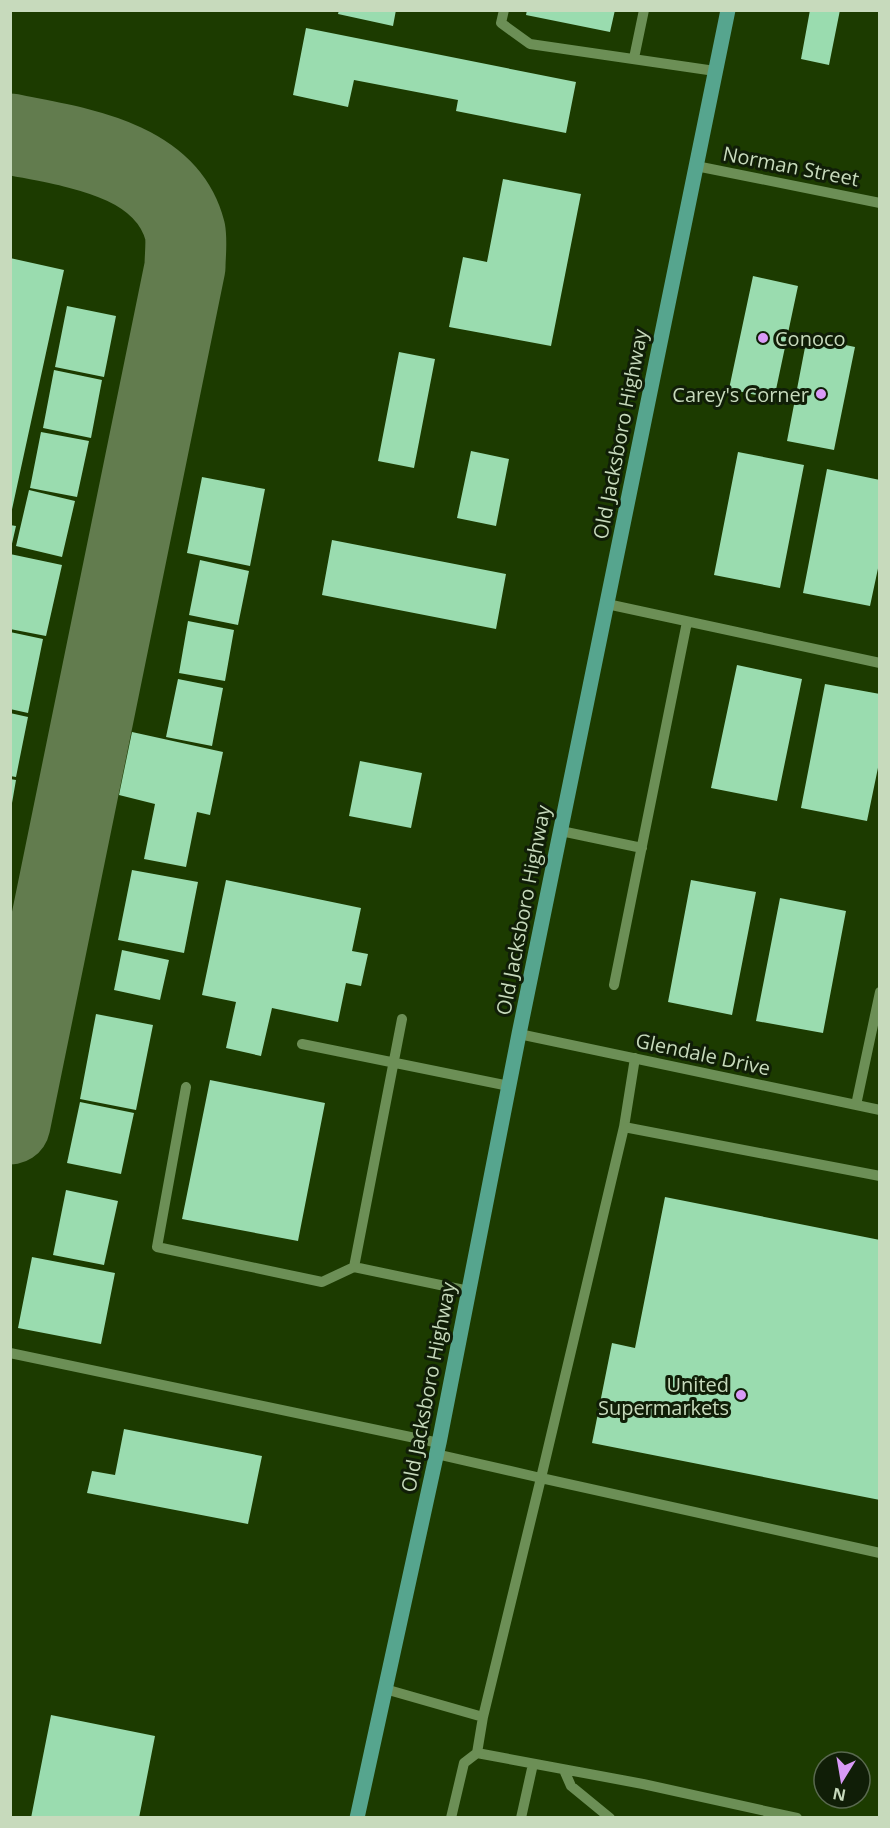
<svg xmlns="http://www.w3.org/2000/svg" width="890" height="1828" font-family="'Open Sans',sans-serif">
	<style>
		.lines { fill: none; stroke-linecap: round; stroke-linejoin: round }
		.taxiway { stroke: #627c4e; stroke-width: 81 }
		.building { fill: #9adcaf }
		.minor { stroke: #6c8f56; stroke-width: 10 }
		.major { stroke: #56a58e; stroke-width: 15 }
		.poi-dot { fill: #d99af7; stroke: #101e07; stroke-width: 2 }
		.labels { text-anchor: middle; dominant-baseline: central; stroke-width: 6; stroke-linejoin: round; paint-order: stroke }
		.street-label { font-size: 20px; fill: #c7dabc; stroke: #101e07 }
		.poi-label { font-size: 20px; fill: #c7dabc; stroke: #101e07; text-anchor: end }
	</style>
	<rect width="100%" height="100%" fill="#1c3b00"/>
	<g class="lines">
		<!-- taxiway -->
		<path class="taxiway" d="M10 134C72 147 166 157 185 231 187 242 185 256 185 267L10 1124"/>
	</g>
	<!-- building -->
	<path class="building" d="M339 10H396L393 26 338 14Z
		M527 10H615L610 32 526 15Z
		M810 10H840L829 65 801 59Z
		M306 28 576 82 566 133 456 111 458 100 354 80 348 107 293 95Z
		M503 179 581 194 551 346 449 327 463 257 487 262Z
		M10 258 64 270 11 514H10Z
		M753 276 798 286 774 399 729 389Z
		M67 306 116 316 104 377 55 367Z
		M807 337 855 347 834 450 787 441Z
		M399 352 435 359 414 468 378 461Z
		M54 370 102 380 91 438 43 428Z
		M41 432 89 441 77 497 30 488Z
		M471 451 509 459 496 526 457 518Z
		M738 452 804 465 780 588 714 575Z
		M827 469 880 480V559L870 606 803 593Z
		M202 477 265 489 250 566 187 553Z
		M29 490 75 501 62 557 16 546Z
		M10 525 16 526 11 548H10Z
		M332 540 506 574 496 629 322 595Z
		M10 554 62 565 46 636 10 629Z
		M200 560 249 571 238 625 189 615Z
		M188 621 234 630 225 681 179 673Z
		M10 632 43 639 28 713 10 709Z
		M737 665 802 679 777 801 711 788Z
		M178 679 223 688 212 746 166 737Z
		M825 684 880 694V758L867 821 801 808Z
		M10 713 28 717 16 777 10 776Z
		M132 732 223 752 210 815 197 812 186 867 144 859 155 804 119 795Z
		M360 761 422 773 411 828 349 816Z
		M10 779 16 780 12 803H10Z
		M132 870 198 882 184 953 118 940Z
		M226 880 361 908 352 951 368 954 361 986 346 983 338 1022 272 1008 261 1056 226 1048 236 1002 202 995Z
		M691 880 756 892 732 1015 668 1002Z
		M780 898 846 911 823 1033 756 1021Z
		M122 950 169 960 160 1000 114 990Z
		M96 1014 153 1025 136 1110 80 1099Z
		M210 1080 325 1103 298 1241 182 1219Z
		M80 1102 134 1113 121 1174 67 1163Z
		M66 1190 118 1201 104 1265 53 1255Z
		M665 1197 880 1240V1500L592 1443 612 1343 635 1348Z
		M32 1257 115 1273 101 1344 18 1328Z
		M124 1429 262 1456 248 1524 87 1493 92 1471 115 1475Z
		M51 1715 155 1736 139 1818H31Z"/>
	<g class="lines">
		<!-- minor -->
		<path class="minor" d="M504 10 501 23 530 44 715 71
			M634 58 644 10
			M696 166 880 203
			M607 604 880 663
			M561 831 642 848
			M614 985 687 622
			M402 1019 354 1267 469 1291
			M519 1034 880 1110
			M302 1044 509 1086
			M635 1058 624 1127 880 1176
			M186 1087 157 1247 322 1282 354 1267
			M856 1105 880 992
			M10 1353 439 1443
			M436 1454 541 1478 624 1127
			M385 1689 483 1717 541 1478 880 1553
			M483 1717 477 1753 643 1784 797 1818
			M564 1770 571 1786 610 1818
			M451 1818 464 1763 477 1753
			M521 1818 533 1764"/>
		<!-- major -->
		<path class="major" d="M357 1818 439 1443 519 1034 728 10"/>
	</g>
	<!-- markers -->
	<g class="poi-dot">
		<circle cx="763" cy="338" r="6"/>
		<circle cx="821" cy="394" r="6"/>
		<circle cx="741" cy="1395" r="6"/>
	</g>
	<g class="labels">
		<!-- street labels -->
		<g class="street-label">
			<text transform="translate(791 166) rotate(11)">Norman Street</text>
			<text transform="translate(620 434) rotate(-79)">Old Jacksboro Highway</text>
			<text transform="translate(523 910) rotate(-79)">Old Jacksboro Highway</text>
			<text transform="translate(703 1054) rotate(12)">Glendale Drive</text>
			<text transform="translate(428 1387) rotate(-79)">Old Jacksboro Highway</text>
		</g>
		<!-- poi labels -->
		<g class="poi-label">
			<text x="775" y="338" text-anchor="start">Conoco</text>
			<text x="809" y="394">Carey's Corner</text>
			<text x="729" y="1384">United<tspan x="729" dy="23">Supermarkets</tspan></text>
		</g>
	</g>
	<!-- border -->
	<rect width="890" height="1828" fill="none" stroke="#c7dabc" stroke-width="24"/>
	<!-- north arrow -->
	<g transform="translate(842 1780) rotate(191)"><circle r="28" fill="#101e07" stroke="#59694f" stroke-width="1.5"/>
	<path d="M0-4.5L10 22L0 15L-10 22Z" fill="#d99af7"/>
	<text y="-9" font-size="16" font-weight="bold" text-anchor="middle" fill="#c7dabc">N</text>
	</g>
</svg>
